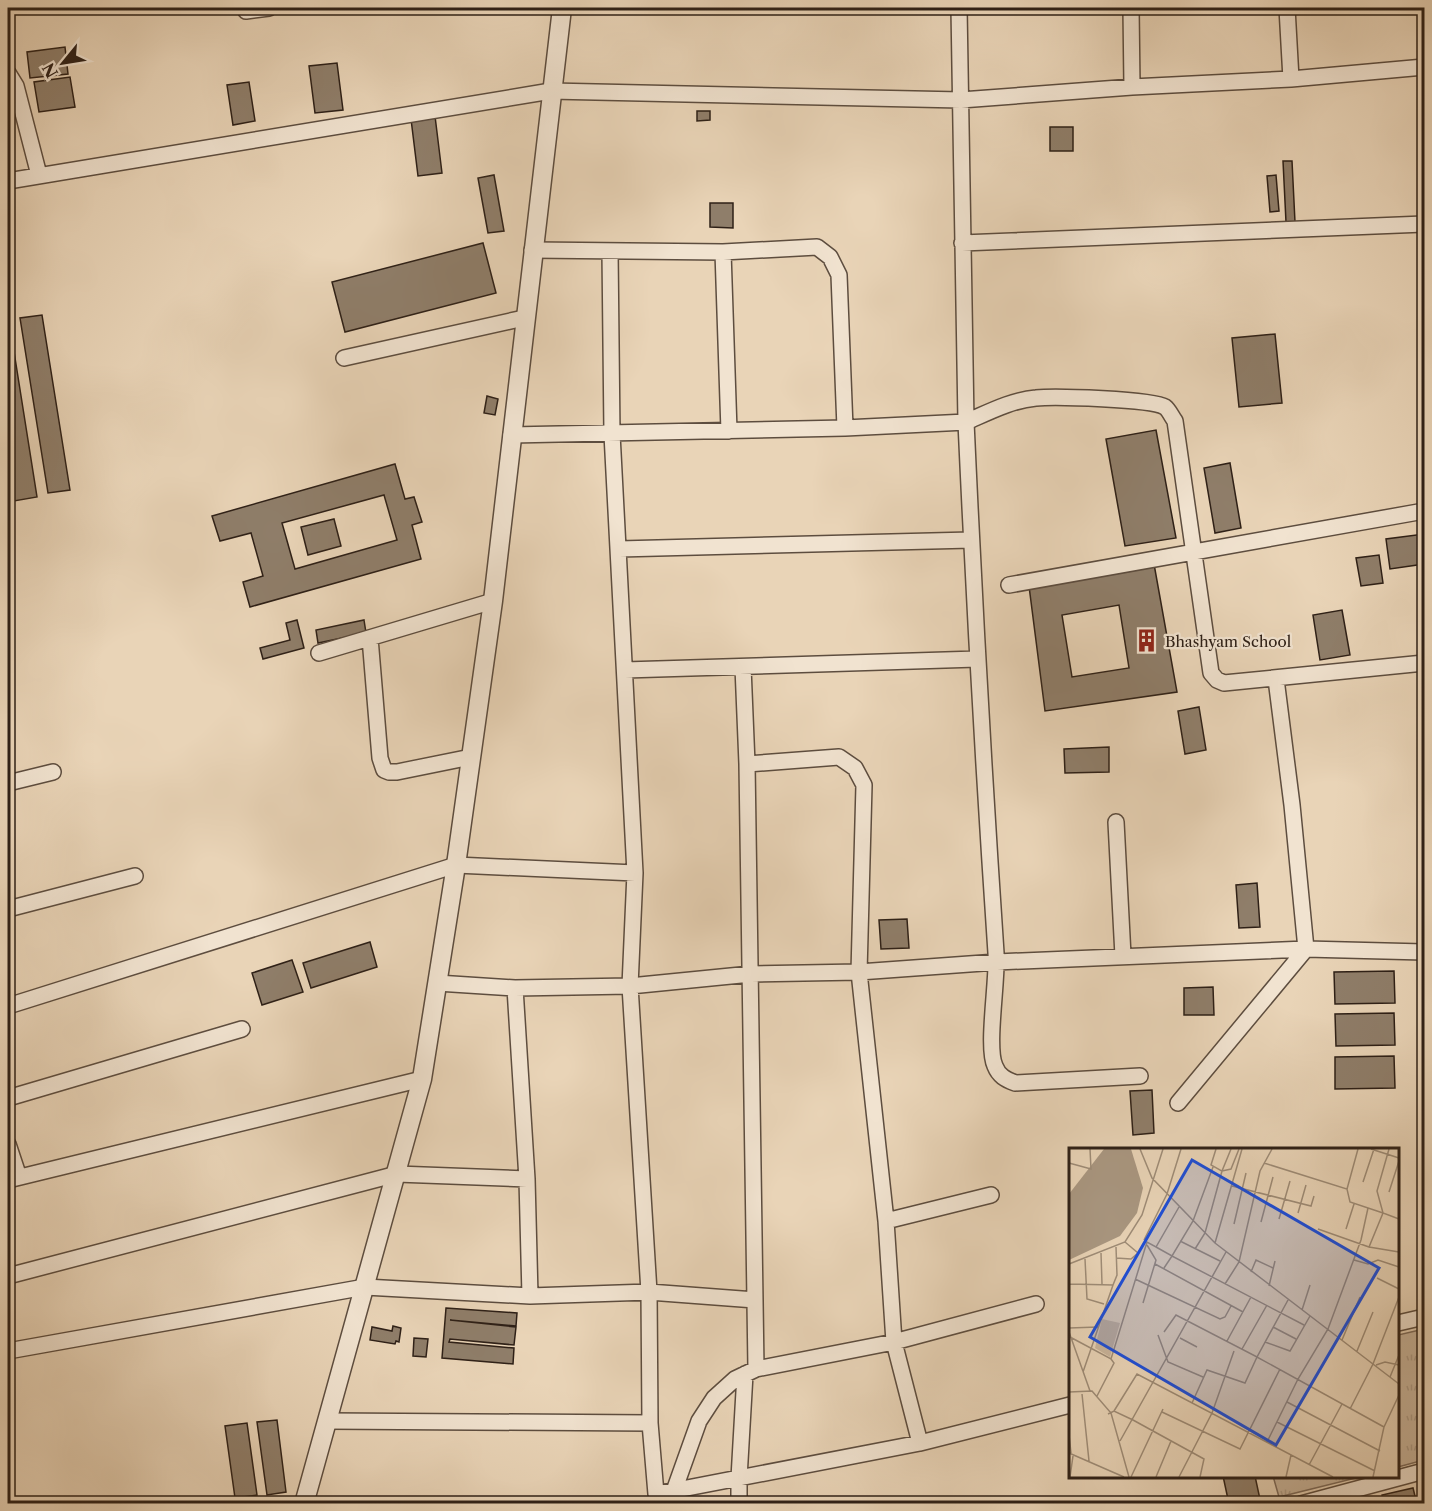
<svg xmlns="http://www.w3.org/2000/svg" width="1432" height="1511" font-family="'Libre Caslon Text',serif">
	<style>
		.grass { fill: url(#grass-tufts); stroke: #7c6a5a; stroke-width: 1.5 }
		.building { fill: #8f7e6a; stroke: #2e2017; stroke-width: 1.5; fill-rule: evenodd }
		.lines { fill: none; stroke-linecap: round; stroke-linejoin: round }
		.minor-casing { stroke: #5d4d3f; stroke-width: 18 }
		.tertiary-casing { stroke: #5d4d3f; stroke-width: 21 }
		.minor { stroke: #f1e3d0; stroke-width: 15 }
		.tertiary { stroke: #f1e3d0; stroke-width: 18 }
		.labels { text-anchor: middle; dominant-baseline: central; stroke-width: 4.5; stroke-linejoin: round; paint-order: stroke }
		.poi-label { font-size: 15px; fill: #2e2017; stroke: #f1e3d0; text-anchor: start }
		.inset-road { fill: none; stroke: #9e8c77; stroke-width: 1.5 }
		.view { fill: #1d4ed8; fill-opacity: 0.15; stroke: #1d4ed8; stroke-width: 3 }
		.inset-edge { fill: none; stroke: #2e2017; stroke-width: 3 }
	</style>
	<defs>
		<pattern id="grass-tufts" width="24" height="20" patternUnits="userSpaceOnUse" patternTransform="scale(1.5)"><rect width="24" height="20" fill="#c9b59c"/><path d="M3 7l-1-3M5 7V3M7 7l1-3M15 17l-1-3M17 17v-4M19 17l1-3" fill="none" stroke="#ad9b86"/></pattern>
	</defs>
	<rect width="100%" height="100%" fill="#e9d4b7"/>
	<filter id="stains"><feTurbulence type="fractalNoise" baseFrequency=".00333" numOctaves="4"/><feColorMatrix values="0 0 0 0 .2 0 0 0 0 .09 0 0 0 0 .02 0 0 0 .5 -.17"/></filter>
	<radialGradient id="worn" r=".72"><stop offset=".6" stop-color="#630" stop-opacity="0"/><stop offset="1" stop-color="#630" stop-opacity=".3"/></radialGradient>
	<!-- grass -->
	<path class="grass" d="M1424 1329V1460L1398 1467V1335Z
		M1273 1476H1360V1477L1279 1497Z"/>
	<!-- building -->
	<path class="building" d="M65 47 68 74 30 78 27 52Z
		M337 63 343 110 315 113 309 66Z
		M70 77 75 107 39 112 34 82Z
		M249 82 255 121 233 125 227 85Z
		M697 111H710V120L697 121Z
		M435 116 442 173 418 176 411 119Z
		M1050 127H1073V151H1050Z
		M1283 161H1292L1295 222H1286Z
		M494 175 504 231 488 233 478 178Z
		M1276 175 1279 211 1270 212 1267 176Z
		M710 203H733V228L710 227Z
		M483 243 496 293 345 332 332 282Z
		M42 315 70 490 48 493 20 318Z
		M9 320 37 497 14 501 8 458Z
		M1275 334 1282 403 1239 407 1232 338Z
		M487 396 498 399 495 415 484 413Z
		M1156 430 1176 538 1125 546 1106 439Z
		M1230 463 1241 528 1215 533 1204 468Z
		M395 464 405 499 414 497 422 522 412 525 421 559 250 607 243 582 263 576 251 533 220 541 212 516ZM384 495 397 540 295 569 282 523Z
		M334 519 341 546 308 555 301 527Z
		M1424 534V564L1390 569 1386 539Z
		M1379 555 1383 583 1361 586 1356 558Z
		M1154 564 1177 692 1045 711 1029 586ZM1119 605 1129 668 1072 677 1062 615Z
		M1342 610 1350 655 1320 660 1313 615Z
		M297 620 304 648 263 659 260 648 290 640 286 623Z
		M364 620 366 633 318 643 316 630Z
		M1199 707 1206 750 1185 754 1178 711Z
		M1109 747V772L1065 773 1064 749Z
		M1257 883 1260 927 1239 928 1236 885Z
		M907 919 909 948 881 949 879 920Z
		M370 942 377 967 311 988 303 963Z
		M292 960 303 992 262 1005 252 973Z
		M1394 971 1395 1003 1335 1004 1334 972Z
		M1213 987 1214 1015H1184V988Z
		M1394 1013 1395 1045 1336 1046 1335 1014Z
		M1394 1056 1395 1088 1335 1089V1057Z
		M1152 1090 1154 1133 1133 1135 1130 1091Z
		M1424 1239V1264L1419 1240Z
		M446 1308 517 1313 516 1326 450 1320 516 1327 514 1345 450 1339 449 1342 514 1348 513 1364 442 1358Z
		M393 1326 401 1328 399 1342 396 1341 395 1344 370 1340 372 1327 392 1331Z
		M414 1338 428 1339 426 1357 413 1356Z
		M277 1420 286 1492 267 1495 257 1422Z
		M247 1423 257 1495 235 1498 225 1426Z
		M1223 1476H1255L1261 1504H1229Z
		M1413 1488 1417 1504H1384L1382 1495Z"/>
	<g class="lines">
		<defs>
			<path id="minor" d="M959 8 966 422C989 412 1012 400 1036 398 1054 396 1152 399 1165 407 1169 410 1172 417 1175 421L1211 673 1217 680 1224 683 1424 663
				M1131 8 1132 87
				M1287 8 1291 79
				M246 11 269 8
				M8 73 16 86 39 175
				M8 181 551 91 961 100 1132 87 1291 79 1424 67
				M962 243 1424 224
				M532 250 723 252 817 247 830 257 839 275 845 428
				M610 251 612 434 635 873 630 986 649 1292 755 1300
				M723 252 729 431
				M344 358 524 318
				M511 435 845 428 966 422C974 599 984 776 996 953 998 979 986 1047 995 1066 999 1076 1005 1079 1015 1083L1140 1076
				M619 549 971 540
				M1009 585 1424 511
				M370 638 380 758 384 770 389 772H397L471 757
				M319 653 493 601
				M743 667 747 764 756 1369
				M625 670 977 659
				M747 764 839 757 855 768 864 785 859 972 886 1221 894 1342 920 1443
				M8 783 53 772
				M1116 822 1123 956
				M8 909 135 876
				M437 983 515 988 630 986 751 974 859 972 997 962 1306 949 1424 952
				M515 988 527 1179 530 1296
				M8 1006 456 865 635 873
				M8 1098 242 1029
				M1178 1103 1306 949 1292 805 1276 679
				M8 1144 19 1177
				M8 1180 422 1079
				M886 1221 991 1195
				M8 1276 397 1174 527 1179
				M1398 1323 1424 1317
				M8 1351 365 1287 530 1296 649 1292 650 1423
				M328 1421 650 1423 656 1494 920 1443 1070 1405
				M674 1491 699 1421 714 1398 735 1379 756 1369 894 1342 1036 1304
				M739 1504V1478L745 1374
				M1301 1504 1424 1471"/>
			<path id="tertiary" d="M304 1504 422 1079 456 865 493 601 562 8"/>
		</defs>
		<!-- minor casing -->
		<use href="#minor" class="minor-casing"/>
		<!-- tertiary casing -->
		<use href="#tertiary" class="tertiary-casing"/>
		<!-- minor -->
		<use href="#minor" class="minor"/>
		<!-- tertiary -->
		<use href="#tertiary" class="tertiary"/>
	</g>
	<!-- icons -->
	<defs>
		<symbol id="building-bare" viewBox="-9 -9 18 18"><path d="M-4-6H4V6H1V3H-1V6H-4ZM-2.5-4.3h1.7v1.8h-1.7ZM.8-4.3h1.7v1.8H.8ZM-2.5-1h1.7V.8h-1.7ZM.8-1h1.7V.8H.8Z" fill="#8f2418" stroke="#f1e3d0" stroke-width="2.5" paint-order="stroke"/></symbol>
	</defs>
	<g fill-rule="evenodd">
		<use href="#building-bare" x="1130" y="624" width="33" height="33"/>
	</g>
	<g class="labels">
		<!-- poi labels -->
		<g class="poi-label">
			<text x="1165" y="641">Bhashyam School</text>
		</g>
	</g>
	<!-- overview -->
	<g transform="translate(1069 1148)">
		<rect width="330" height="330" fill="#e9d4b7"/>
		<path d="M33 171 51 175 41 209 26 200Z" fill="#c9b59c"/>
		<path d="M35 1H62L74 40 68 65 51 88 0 112V46Z" fill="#a99781"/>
		<path class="inset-road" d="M71 1 83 30 146 95 330 236M162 1 153 23 162 21 170 1M302 1 330 10M320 1 308 43 314 65 330 71M0 15 22 21 21 1M195 15 278 41 281 54 314 65 300 99 249 81M294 34 305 1M163 38 242 58 245 48M278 41 289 1M320 44 330 13M229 65 237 37M210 71 221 33M192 74 204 29M165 76 177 25M277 81 285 56M75 92 98 46 112 1M111 93 151 113M146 95 173 1M87 99 103 108 124 73 144 19M300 99 330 104M126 101 136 85 153 23 142 17 147 1M32 105 33 136M47 110 62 111 69 105 56 94M16 111 18 151 35 156M285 112 299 116 309 112 330 119M0 116 56 94 73 67 94 1M86 116 174 164M95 120 103 108 235 177M182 124 187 112 204 120M308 130 330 141M66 131 151 171 156 169 162 158M0 136 44 137 48 127 47 99M156 136 170 114 191 23 203 1M200 138 206 113M74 155 87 112 78 97M0 159V116M233 162 241 137M204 179 227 191M0 180 29 179M0 184 21 243M95 184 107 167 188 209 219 152M89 187 99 214 134 229M1 189 42 211 78 94 87 99 110 59M111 190 128 199M273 192 291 149M158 193 182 149M196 194 221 203 241 168M173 201 198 157M288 203 304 164M307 217 316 214 330 217M14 224 44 137M321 229 330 207M0 244 23 243 42 265 60 329M13 246 20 313M28 248 45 215 42 211M218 254 311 303M123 255 138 222 176 235 188 209 315 279 304 329M281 261 304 216 330 149M45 263 68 226 264 329M93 264 171 301 211 221M39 266 45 263 64 272 135 311 131 329M208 274 306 323M315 279 330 247M0 287 2 305M51 293 157 104M198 294 229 231 259 181 292 92 299 60M0 305 55 329M240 317 273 256M1 329 4 308M62 329 94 261M87 329 102 293M110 329 143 265 165 203M217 329 222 307"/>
		<path class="view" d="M123 12 310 120 207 297 21 189Z"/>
		<rect width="330" height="330" class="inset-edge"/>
	</g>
	<!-- margin -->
	<rect width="1432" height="1511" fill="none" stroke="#e9d4b7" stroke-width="30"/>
	<rect x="9" y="9" width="1414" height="1493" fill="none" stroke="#2e2017" stroke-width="3"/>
	<rect x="15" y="15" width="1402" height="1481" fill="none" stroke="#2e2017" stroke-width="1.5"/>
	<!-- north arrow -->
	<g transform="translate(63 63) rotate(240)" stroke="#f1e3d0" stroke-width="4.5" paint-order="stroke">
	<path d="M0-4.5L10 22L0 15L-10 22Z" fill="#2e2017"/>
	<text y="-9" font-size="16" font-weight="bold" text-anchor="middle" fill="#2e2017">N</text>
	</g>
	<rect width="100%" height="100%" filter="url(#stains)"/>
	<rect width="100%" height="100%" fill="url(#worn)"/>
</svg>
